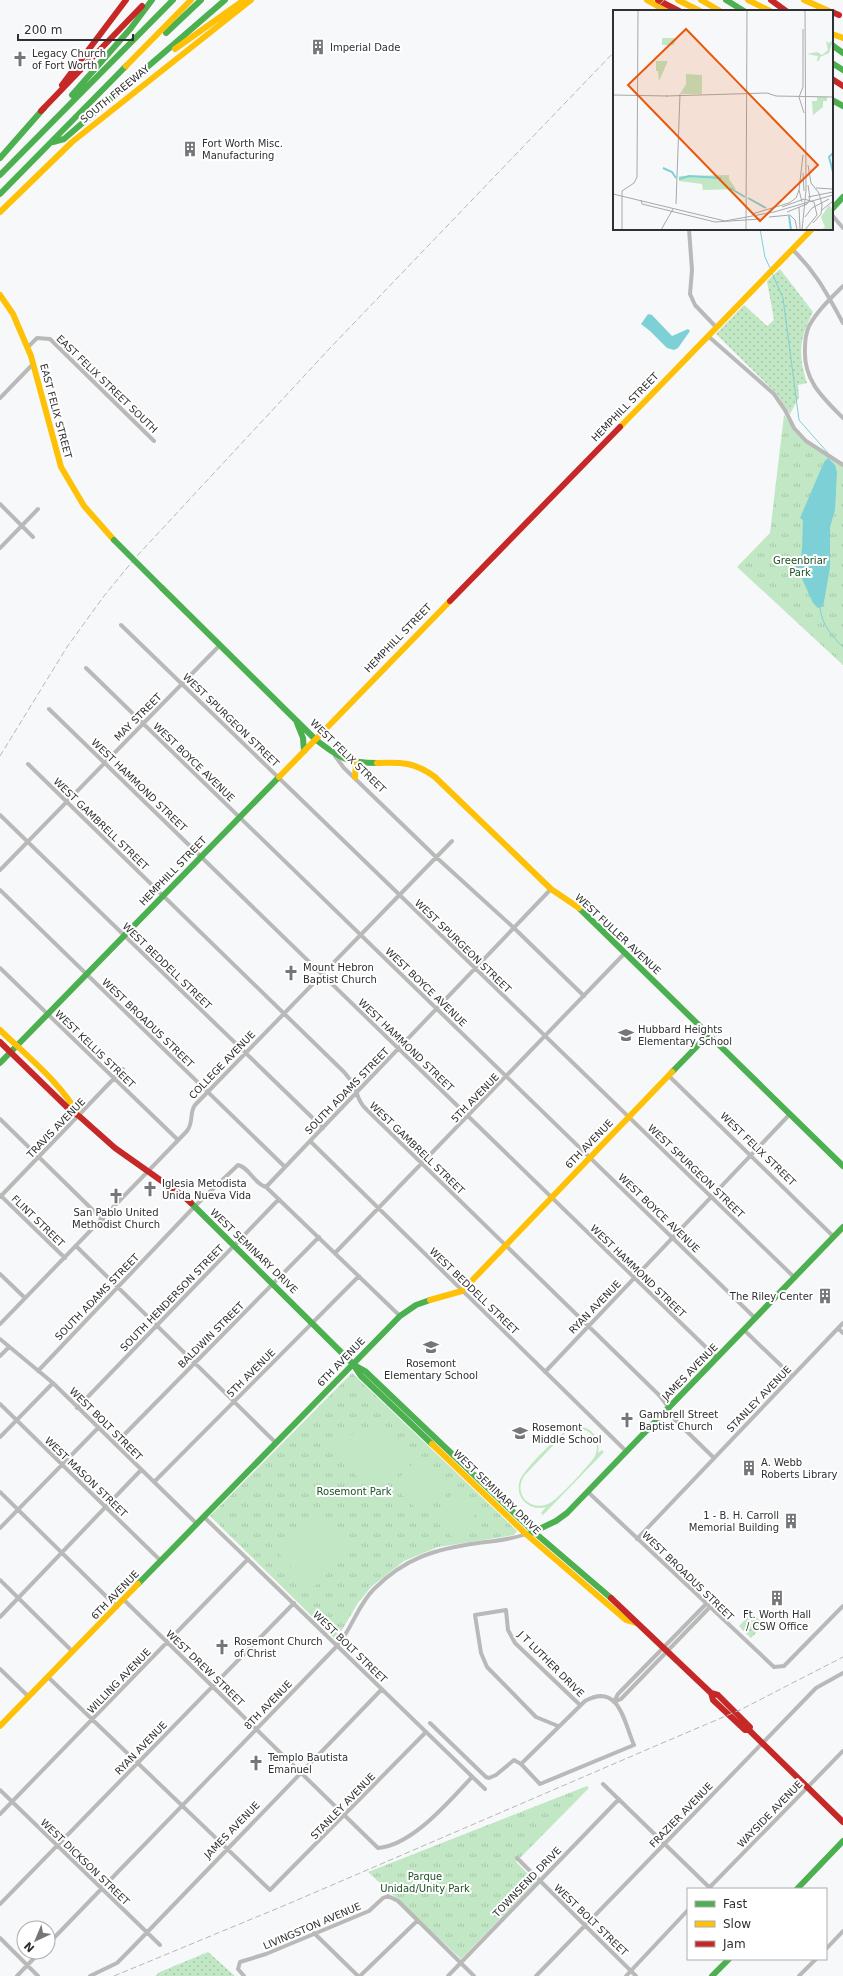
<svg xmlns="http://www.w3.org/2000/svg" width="843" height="1976" font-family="'DejaVu Sans',sans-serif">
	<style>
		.grass { fill: url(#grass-dots) }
		.park { fill: url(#park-tufts) }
		.pitch { fill: #c1e7c4; fill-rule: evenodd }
		.water { fill: #7ed0d7 }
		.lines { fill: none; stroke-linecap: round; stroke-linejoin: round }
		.stream { stroke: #7ed0d7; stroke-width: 1 }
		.street { stroke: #bab9b9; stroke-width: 4 }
		.fast { stroke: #4caf50; stroke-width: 6 }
		.slow { stroke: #ffc107; stroke-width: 6 }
		.jam { stroke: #c62828; stroke-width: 6 }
		.rail { stroke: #b8b7b8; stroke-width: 1; stroke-dasharray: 6 3; stroke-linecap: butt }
		.fast-bridge { stroke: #4caf50; stroke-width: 6 }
		.labels { text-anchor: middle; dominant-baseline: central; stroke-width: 4; stroke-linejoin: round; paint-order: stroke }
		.poi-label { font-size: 10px; fill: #303032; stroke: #fff; text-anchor: start }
		.street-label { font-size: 10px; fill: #303032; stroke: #fff }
		.park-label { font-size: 10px; fill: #1a5122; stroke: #fff }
		.inset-river { fill: none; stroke: #7ed0d7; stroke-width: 2 }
		.inset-road { fill: none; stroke: #a7a8a9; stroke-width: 1 }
		.view { fill: #e8590c; fill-opacity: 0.15; stroke: #e8590c; stroke-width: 2 }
		.inset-edge { fill: none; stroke: #303032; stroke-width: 2 }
	</style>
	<defs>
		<pattern id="grass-dots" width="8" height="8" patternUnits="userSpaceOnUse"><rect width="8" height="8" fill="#c1e7c4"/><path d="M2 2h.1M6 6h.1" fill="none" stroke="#a6c6a9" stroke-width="1.8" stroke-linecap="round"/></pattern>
		<pattern id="park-tufts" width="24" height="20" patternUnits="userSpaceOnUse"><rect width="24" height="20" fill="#c1e7c4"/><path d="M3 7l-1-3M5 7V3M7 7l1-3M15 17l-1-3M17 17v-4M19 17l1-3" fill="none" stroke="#a6c6a9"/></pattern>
	</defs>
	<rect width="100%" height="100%" fill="#f7f8f9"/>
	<!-- grass -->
	<path class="grass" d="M780 269 813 312C799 339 798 354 807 383L798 385 799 397 790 414 777 394 716 334 744 305 767 326 774 320 767 281Z
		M752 1613 764 1624 751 1638 739 1626Z
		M208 1952 235 1976H155L160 1972Z"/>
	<!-- park -->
	<path class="park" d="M784 415C805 445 810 448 843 464V665L737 567 770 533Z
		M352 1373 517 1531 514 1535 438 1547 404 1561 371 1587 358 1603 336 1640 210 1516Z
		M587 1786 589 1788 516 1862 536 1882 461 1959 368 1872Z"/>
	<!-- pitch -->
	<path class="pitch" d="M574 1426C590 1425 601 1437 598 1453L602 1450 604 1452 543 1515 541 1513 546 1507C539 1509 532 1508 526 1503 519 1498 517 1488 520 1480 523 1470 564 1429 574 1426ZM577 1428C593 1429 602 1444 594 1458 586 1468 558 1500 548 1504 539 1508 528 1505 523 1497 519 1490 520 1483 524 1476L566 1432Z
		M357 1432 391 1433 411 1451 375 1489H370L325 1446Z
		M421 1455 451 1484 422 1514 392 1485Z
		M460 1486 482 1508 453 1538 431 1516Z
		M314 1515 350 1550 315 1586H310L277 1552Z"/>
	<!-- water -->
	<path class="water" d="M648 314 652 315 672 336 688 329 690 331 678 348 674 350 667 348 650 331 641 324Z
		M828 458 835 465 837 472 835 510 830 527V567L824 602 822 607 818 608 813 603 798 570 796 568C804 562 802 531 803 520L800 518 824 462Z"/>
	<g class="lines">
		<!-- stream -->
		<path class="stream" d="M760 229 765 257 770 268
			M772 273 783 298 799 420 828 453
			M820 608C822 625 831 635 843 647"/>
		<!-- street -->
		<path class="street" d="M832 215 843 228
			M689 229 692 270 690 294 695 305 716 327
			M792 249C816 272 827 294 843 323
			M843 286C831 298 817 311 809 326 806 333 805 340 805 348 803 380 822 397 843 418
			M708 336 774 394 785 410 794 428 806 441 843 465
			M28 347 37 338 50 339 154 441
			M0 398 33 364
			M0 504 33 537
			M0 548 38 509
			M121 625 795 1278
			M86 668 755 1318
			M49 709 717 1358
			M335 756 344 768 436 857 514 928 584 996
			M28 764 344 1072C348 1077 353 1082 355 1088 358 1096 358 1100 364 1107L659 1395 666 1404 675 1420 714 1458
			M0 815 323 1128
			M0 870 220 645
			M0 890 285 1167
			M0 968 178 1140
			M669 1076 834 1237
			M0 1119 103 1220
			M310 1141 627 1452
			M266 1187 551 889
			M0 1195 65 1258
			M0 1197 123 1069
			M76 1246 276 1443
			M335 1253 625 953
			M0 1274 25 1298
			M0 1324 187 1131C194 1122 189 1113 195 1105L452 841
			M838 1328 843 1333
			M744 1330 792 1376
			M0 1339 53 1383 197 1524
			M0 1356 9 1347
			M38 1371 194 1207 238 1165C249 1167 254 1184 266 1187L400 1316
			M545 1372 790 1114
			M0 1404 161 1561
			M77 1408 279 1199
			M0 1437 53 1383
			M115 1444 319 1237
			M154 1482 359 1276
			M0 1492 117 1607
			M588 1492 774 1667 784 1666 843 1606
			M204 1517 485 1789
			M0 1528 98 1428
			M637 1539 843 1323
			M0 1580 73 1652
			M124 1600 378 1848C413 1845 449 1801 472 1777
			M0 1617 141 1470
			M0 1669 29 1697
			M48 1677 270 1890 426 1732
			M614 1702 621 1699 709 1608
			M614 1702 618 1694 706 1604
			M430 1723 486 1777 489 1778 496 1775 514 1760 521 1764 540 1784 634 1745C624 1722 619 1682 585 1701L521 1764
			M558 1726 536 1717 487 1667 481 1653 475 1615 506 1610 508 1630 515 1643 580 1705
			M603 1784 711 1889
			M0 1790 160 1945
			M0 1814 248 1559
			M517 1858 636 1976
			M708 1889 843 1751
			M0 1904 294 1603
			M314 1933 358 1976
			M0 1938 38 1976
			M48 1944 337 1646C352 1629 357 1606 374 1589 405 1558 435 1549 478 1543 494 1541 510 1540 526 1534
			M826 1949 843 1931
			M17 1976 40 1952
			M90 1976 117 1963 130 1950 382 1689
			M244 1976 238 1969 240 1962 266 1954 369 1911 383 1898 388 1896 398 1901 474 1976
			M360 1976 417 1921
			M448 1976 619 1799
			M536 1976 816 1688 843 1673
			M626 1976 688 1910
			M799 1976 816 1959"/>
		<!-- fast -->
		<path class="fast" d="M726 0 744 11
			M166 33 201 0
			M832 45 843 53
			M832 63 843 70
			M72 95 131 28 152 0
			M832 100 843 106
			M53 142 64 139 225 0
			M0 158 44 108
			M0 175 173 0
			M0 194 126 66
			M832 209 843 197
			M162 588 315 739C338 757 346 763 377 763
			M297 723 303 738 304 751
			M579 908 843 1166
			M0 1063 279 777
			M672 1072 709 1034
			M191 1203 353 1364 361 1376 432 1444
			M356 1366 365 1371 534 1532 611 1598
			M531 1533 556 1521 567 1513 843 1227
			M138 1584 400 1316 416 1305 430 1300
			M797 1889 843 1841
			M712 1976 729 1959"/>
		<!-- slow -->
		<path class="slow" d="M647 0 667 11
			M678 0 700 11
			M701 0 720 11
			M748 0 770 11
			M804 0 829 11
			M832 34 843 38
			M175 49 244 0
			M126 66 191 0
			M0 212 72 142 251 0
			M0 295 13 314 31 356 61 467 84 506 114 540
			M620 427 812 229
			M377 763C401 762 415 762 435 777L551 889 579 908
			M279 777 450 601
			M355 777 356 763
			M0 1030C27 1056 61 1083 79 1116
			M430 1300 462 1291 672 1072
			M432 1444 526 1534 626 1620 636 1623
			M0 1726 138 1584"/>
		<!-- jam -->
		<path class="jam" d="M658 0 679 11
			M771 0 786 11
			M832 12 839 15
			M832 79 843 86
			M62 85 126 0
			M41 111 142 6
			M450 601 620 427
			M0 1042 72 1112 79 1116 115 1148 183 1196 191 1203
			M611 1598 711 1693 713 1700 745 1730H749
			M711 1693 718 1695 750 1727 749 1730 843 1822"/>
		<!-- rail -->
		<path class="rail" d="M654 11 664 0
			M0 756 67 647 104 596 136 557 331 347 614 52
			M114 1976 288 1904 653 1747 740 1710 843 1657"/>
		<!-- fast-bridge -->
		<path class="fast-bridge" d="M114 540 162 588"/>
	</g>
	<!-- icons -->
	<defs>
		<symbol id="building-bare" viewBox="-9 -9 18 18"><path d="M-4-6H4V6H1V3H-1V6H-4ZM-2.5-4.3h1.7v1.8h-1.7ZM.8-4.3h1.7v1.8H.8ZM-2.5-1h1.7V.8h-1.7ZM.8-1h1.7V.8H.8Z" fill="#767678" stroke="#fff" stroke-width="2.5" paint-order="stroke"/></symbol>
		<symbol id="church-bare" viewBox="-9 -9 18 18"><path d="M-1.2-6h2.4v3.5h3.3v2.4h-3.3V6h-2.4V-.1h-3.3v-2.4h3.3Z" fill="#767678" stroke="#fff" stroke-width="2.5" paint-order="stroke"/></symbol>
		<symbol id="school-bare" viewBox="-9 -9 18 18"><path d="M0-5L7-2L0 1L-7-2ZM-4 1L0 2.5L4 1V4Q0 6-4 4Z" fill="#767678" stroke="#fff" stroke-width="2.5" paint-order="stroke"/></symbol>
	</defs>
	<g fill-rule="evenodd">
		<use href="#building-bare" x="307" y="36" width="22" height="22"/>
		<use href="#church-bare" x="9" y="48" width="22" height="22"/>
		<use href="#building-bare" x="179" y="138" width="22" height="22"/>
		<use href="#church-bare" x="280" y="962" width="22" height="22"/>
		<use href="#school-bare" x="615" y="1024" width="22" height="22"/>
		<use href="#church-bare" x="139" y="1178" width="22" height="22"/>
		<use href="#church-bare" x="105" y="1185" width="22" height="22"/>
		<use href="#building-bare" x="814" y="1285" width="22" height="22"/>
		<use href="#school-bare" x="420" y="1336" width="22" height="22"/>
		<use href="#church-bare" x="616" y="1409" width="22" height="22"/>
		<use href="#school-bare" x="509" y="1422" width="22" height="22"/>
		<use href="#building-bare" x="738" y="1457" width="22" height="22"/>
		<use href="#building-bare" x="780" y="1510" width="22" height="22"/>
		<use href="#building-bare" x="766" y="1587" width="22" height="22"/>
		<use href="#church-bare" x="211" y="1636" width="22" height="22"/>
		<use href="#church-bare" x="245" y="1752" width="22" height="22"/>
	</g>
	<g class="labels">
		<!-- poi labels -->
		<g class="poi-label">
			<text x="330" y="47">Imperial Dade</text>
			<text x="32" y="53">Legacy Church<tspan x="32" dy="12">of Fort Worth</tspan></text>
			<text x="202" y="143">Fort Worth Misc.<tspan x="202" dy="12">Manufacturing</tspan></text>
			<text x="303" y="967">Mount Hebron<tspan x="303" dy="12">Baptist Church</tspan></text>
			<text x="638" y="1029">Hubbard Heights<tspan x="638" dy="12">Elementary School</tspan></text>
			<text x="162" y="1183">Iglesia Metodista<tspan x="162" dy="12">Unida Nueva Vida</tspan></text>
			<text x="116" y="1212" text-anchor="middle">San Pablo United<tspan x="116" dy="12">Methodist Church</tspan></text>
			<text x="813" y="1296" text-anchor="end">The Riley Center</text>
			<text x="431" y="1363" text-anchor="middle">Rosemont<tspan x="431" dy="12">Elementary School</tspan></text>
			<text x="639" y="1414">Gambrell Street<tspan x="639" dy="12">Baptist Church</tspan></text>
			<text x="532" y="1427">Rosemont<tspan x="532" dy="12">Middle School</tspan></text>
			<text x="761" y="1462">A. Webb<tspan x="761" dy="12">Roberts Library</tspan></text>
			<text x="779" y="1515" text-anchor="end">1 - B. H. Carroll<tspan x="779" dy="12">Memorial Building</tspan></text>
			<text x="777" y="1614" text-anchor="middle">Ft. Worth Hall<tspan x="777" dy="12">/ CSW Office</tspan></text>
			<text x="234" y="1641">Rosemont Church<tspan x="234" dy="12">of Christ</tspan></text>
			<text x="268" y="1757">Templo Bautista<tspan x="268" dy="12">Emanuel</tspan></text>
		</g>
		<!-- street labels -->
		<g class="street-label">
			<text transform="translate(115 94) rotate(-39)">SOUTH FREEWAY</text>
			<text transform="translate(107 384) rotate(44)">EAST FELIX STREET SOUTH</text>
			<text transform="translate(625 407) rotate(-46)">HEMPHILL STREET</text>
			<text transform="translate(56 411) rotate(75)">EAST FELIX STREET</text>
			<text transform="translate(398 638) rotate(-46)">HEMPHILL STREET</text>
			<text transform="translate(138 717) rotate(-45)">MAY STREET</text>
			<text transform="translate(231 720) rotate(44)">WEST SPURGEON STREET</text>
			<text transform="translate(348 756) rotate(44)">WEST FELIX STREET</text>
			<text transform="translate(194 762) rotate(44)">WEST BOYCE AVENUE</text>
			<text transform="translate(139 785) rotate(44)">WEST HAMMOND STREET</text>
			<text transform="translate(101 824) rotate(44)">WEST GAMBRELL STREET</text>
			<text transform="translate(173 871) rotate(-46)">HEMPHILL STREET</text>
			<text transform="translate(618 934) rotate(43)">WEST FULLER AVENUE</text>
			<text transform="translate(463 946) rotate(44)">WEST SPURGEON STREET</text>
			<text transform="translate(167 966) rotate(44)">WEST BEDDELL STREET</text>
			<text transform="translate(426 987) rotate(44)">WEST BOYCE AVENUE</text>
			<text transform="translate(148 1023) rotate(44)">WEST BROADUS STREET</text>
			<text transform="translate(406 1045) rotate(44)">WEST HAMMOND STREET</text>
			<text transform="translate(95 1049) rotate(44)">WEST KELLIS STREET</text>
			<text transform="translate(222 1065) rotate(-46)">COLLEGE AVENUE</text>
			<text transform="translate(347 1091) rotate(-46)">SOUTH ADAMS STREET</text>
			<text transform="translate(475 1098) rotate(-46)">5TH AVENUE</text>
			<text transform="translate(56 1128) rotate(-46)">TRAVIS AVENUE</text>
			<text transform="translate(589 1144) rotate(-46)">6TH AVENUE</text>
			<text transform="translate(417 1148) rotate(44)">WEST GAMBRELL STREET</text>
			<text transform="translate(758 1149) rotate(44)">WEST FELIX STREET</text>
			<text transform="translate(696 1171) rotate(44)">WEST SPURGEON STREET</text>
			<text transform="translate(659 1213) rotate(44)">WEST BOYCE AVENUE</text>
			<text transform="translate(38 1221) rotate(44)">FLINT STREET</text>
			<text transform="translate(254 1251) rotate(44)">WEST SEMINARY DRIVE</text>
			<text transform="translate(638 1271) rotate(44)">WEST HAMMOND STREET</text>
			<text transform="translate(474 1291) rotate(44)">WEST BEDDELL STREET</text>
			<text transform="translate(97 1297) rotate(-46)">SOUTH ADAMS STREET</text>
			<text transform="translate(172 1298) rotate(-46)">SOUTH HENDERSON STREET</text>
			<text transform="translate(595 1307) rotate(-46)">RYAN AVENUE</text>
			<text transform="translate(211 1335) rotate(-45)">BALDWIN STREET</text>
			<text transform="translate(341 1362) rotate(-46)">6TH AVENUE</text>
			<text transform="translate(690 1372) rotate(-46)">JAMES AVENUE</text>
			<text transform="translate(251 1373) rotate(-45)">5TH AVENUE</text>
			<text transform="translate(759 1399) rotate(-46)">STANLEY AVENUE</text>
			<text transform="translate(106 1424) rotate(45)">WEST BOLT STREET</text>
			<text transform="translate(86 1477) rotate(44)">WEST MASON STREET</text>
			<text transform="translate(497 1492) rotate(44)">WEST SEMINARY DRIVE</text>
			<text transform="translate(688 1576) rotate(44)">WEST BROADUS STREET</text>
			<text transform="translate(115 1595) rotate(-46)">6TH AVENUE</text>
			<text transform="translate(350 1647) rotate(44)">WEST BOLT STREET</text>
			<text transform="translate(551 1664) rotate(45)">J T LUTHER DRIVE</text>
			<text transform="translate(205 1668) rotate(44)">WEST DREW STREET</text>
			<text transform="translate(119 1681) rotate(-46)">WILLING AVENUE</text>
			<text transform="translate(268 1705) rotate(-46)">8TH AVENUE</text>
			<text transform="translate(141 1748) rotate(-46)">RYAN AVENUE</text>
			<text transform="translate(343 1806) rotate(-46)">STANLEY AVENUE</text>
			<text transform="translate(770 1814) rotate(-46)">WAYSIDE AVENUE</text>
			<text transform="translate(681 1815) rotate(-46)">FRAZIER AVENUE</text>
			<text transform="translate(232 1830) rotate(-46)">JAMES AVENUE</text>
			<text transform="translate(85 1862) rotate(44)">WEST DICKSON STREET</text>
			<text transform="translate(527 1882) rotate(-46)">TOWNSEND DRIVE</text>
			<text transform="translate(591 1920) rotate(44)">WEST BOLT STREET</text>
			<text transform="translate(312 1926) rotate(-23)">LIVINGSTON AVENUE</text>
		</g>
		<!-- park labels -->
		<g class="park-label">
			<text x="800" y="560">Greenbriar<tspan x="800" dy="12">Park</tspan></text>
			<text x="354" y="1491">Rosemont Park</text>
			<text x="425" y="1876">Parque<tspan x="425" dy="12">Unidad/Unity Park</tspan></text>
		</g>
	</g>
	<!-- overview -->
	<g transform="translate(613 10)">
		<rect width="220" height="220" fill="#f7f8f9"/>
		<path d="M49 28H63L61 35H49ZM204 87H214V91H210V97L200 105 199 91H204ZM216 195 220 200V220H208L212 217 208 207Z" fill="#c1e7c4"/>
		<path d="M220 30 216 43 207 47 206 51H204L205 46 194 44 204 42 209 45 215 40 213 31 216 33Z" fill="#c1e7c4"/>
		<path d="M43 51H55L46 71 45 61H43ZM73 64 89 65V84H67L73 74ZM116 165V169L123 179 90 180 89 174 66 171V166Z" fill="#c1e7c4"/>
		<path class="inset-river" d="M220 143 216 147 220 162M50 158 59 162 63 168M66 169 76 166 108 168M117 178 132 187M135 188 153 198M176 206 178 220"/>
		<path class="inset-road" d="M190 19V77L186 87 191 103M0 85 55 86M53 86 154 83 163 86 220 87M195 155 198 173 206 183 209 195 208 204 200 213M190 163 191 181M203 178 220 179M0 184 112 211 161 202 220 185M195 187 220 182M28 190 29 194 102 212 147 209M189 192 186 180 190 145M63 194 67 84M169 197 191 189 201 192 204 205 192 220M186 197 187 219M209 200 220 191M174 202 194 194 197 188 195 175M139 204 176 193 183 188 186 180M156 207 177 205 182 210 184 219M192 207 199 198 216 189M9 220V181L21 173 24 167 25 0M48 220 60 199M133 220 134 0M189 220 193 180 192 0"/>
		<path class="view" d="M73 19 205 155 147 211 15 75Z"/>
		<rect width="220" height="220" class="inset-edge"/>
	</g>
	<!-- legend -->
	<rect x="687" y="1888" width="140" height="72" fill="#ffffff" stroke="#acacad"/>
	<rect x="695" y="1901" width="20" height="6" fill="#4caf50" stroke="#acacad"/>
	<text x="723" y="1908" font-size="12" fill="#303032">Fast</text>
	<rect x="695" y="1921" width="20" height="6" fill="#ffc107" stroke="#acacad"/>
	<text x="723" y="1928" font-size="12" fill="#303032">Slow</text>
	<rect x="695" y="1941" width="20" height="6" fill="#c62828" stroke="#acacad"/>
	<text x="723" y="1948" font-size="12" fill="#303032">Jam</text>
	<!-- north arrow -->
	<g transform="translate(36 1940) rotate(224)"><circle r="19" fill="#ffffff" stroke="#acacad"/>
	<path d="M0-3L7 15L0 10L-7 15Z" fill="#767678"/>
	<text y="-6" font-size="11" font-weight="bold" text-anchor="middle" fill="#303032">N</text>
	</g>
	<!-- scale -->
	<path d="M18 34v6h115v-6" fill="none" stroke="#303032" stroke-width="2"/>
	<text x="24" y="34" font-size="12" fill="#303032" stroke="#ffffff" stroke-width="3" paint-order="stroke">200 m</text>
</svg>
